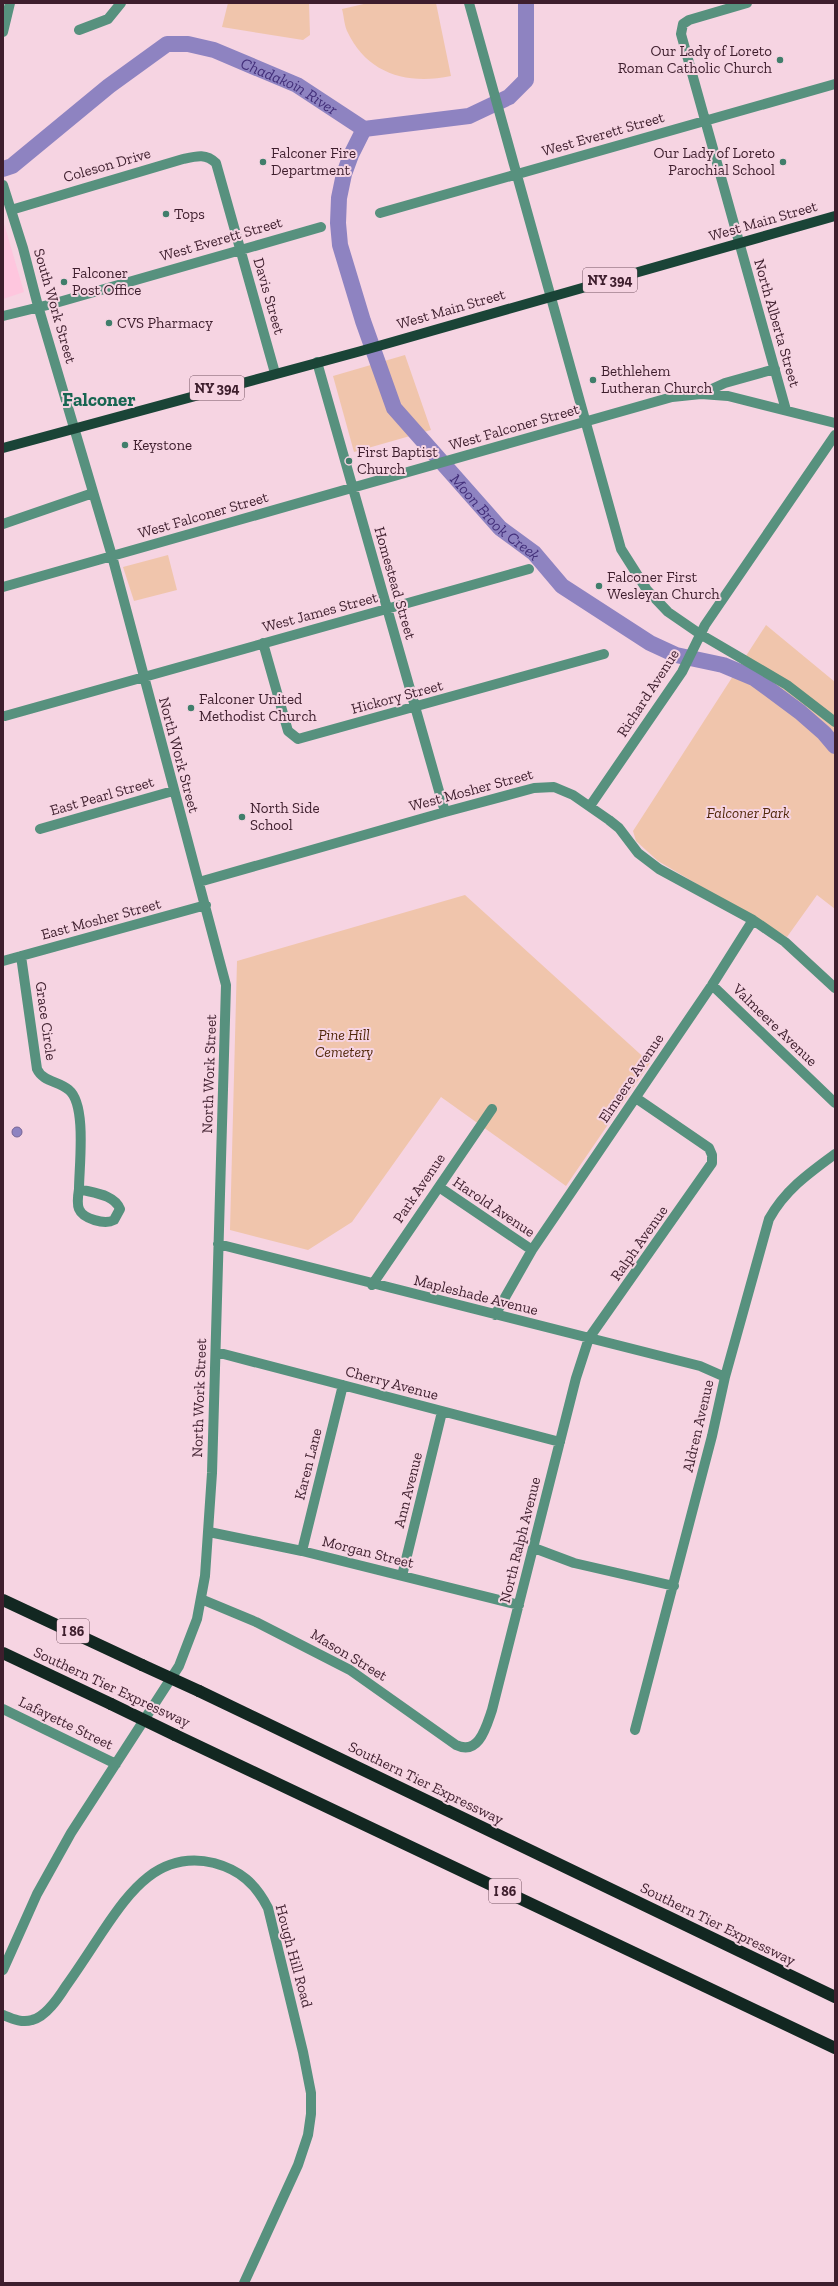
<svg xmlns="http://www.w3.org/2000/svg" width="838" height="2286" font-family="'Zilla Slab',serif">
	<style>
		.built { fill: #fec6de }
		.green { fill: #f0c5ac }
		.water { fill: #8e83c1; stroke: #766595 }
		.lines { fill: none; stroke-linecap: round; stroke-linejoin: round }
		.river { stroke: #8e83c1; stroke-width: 16 }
		.minor { stroke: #57917e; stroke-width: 10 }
		.major { stroke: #1a4437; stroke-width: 10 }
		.highway { stroke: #122721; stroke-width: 12 }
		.highway-bridge { stroke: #122721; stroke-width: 12 }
		.poi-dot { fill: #407e6b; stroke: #f6d4e2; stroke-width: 1.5 }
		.labels { text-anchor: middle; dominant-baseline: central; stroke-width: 4; stroke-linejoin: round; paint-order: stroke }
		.shield { fill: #f6d4e2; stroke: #755563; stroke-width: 1 }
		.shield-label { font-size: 14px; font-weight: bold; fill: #3e1e2d }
		.poi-label { font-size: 15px; fill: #3e1e2d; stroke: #f6d4e2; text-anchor: start }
		.street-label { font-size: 15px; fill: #3e1e2d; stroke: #f6d4e2 }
		.park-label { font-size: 15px; font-style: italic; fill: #51280b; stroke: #f6d4e2 }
		.water-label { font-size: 16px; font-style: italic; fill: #432f7a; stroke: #f6d4e2 }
		.district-label { font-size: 19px; font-weight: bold; fill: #176551; stroke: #f6d4e2 }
	</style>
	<rect width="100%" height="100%" fill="#f6d4e2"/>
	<!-- built -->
	<path class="built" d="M3 220 24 292 3 299Z"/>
	<!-- green -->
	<path class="green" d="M228 3H309L310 35 303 40 222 27Z
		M368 3H436L451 76C407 85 367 74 347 31 344 24 344 16 342 9Z
		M405 355 431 430 354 452 333 376Z
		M168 555 177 590 134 601 123 567Z
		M766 625 835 682V909L817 895 787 937 658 861 636 841 633 831Z
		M465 895 650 1063 566 1186 441 1097 352 1222 308 1250 230 1230 237 961Z"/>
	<!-- water -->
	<path class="water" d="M12 1132a5 5 0 1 1 10 0a5 5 0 1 1-10 0Z"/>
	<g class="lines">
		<!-- river -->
		<g class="river">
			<path id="s1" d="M364 129 351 155 344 174 339 198 338 223 340 245 363 321 394 408 500 528 534 553 562 586 650 643 676 655 723 665 754 678 800 712 824 733 835 746"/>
			<path id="s2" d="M3 169 12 166 109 86 167 44H188L214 50 297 85 364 129 469 116 509 97 526 80V3"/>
		</g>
		<!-- minor -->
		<path class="minor" d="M469 3 621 549 647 590 668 612 700 634 787 685 835 722
			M747 3 689 20 683 24 681 34 786 410
			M79 30 108 19 121 3
			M3 32 10 3
			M3 185 23 248 38 306 112 556 226 985 212 1473 205 1576 197 1619 179 1666 71 1833 37 1894 3 1970
			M11 210 183 159C196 156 206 153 216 163L275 373
			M380 213 835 84
			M3 316 52 304 321 227
			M317 362 445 812
			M703 393 725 383 775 369
			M3 524 93 493
			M3 587 672 397 701 394 728 396 835 423
			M263 643 288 731 298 739 604 654
			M5 716 529 569
			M590 806 682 672 705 625 835 435
			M40 829 173 791
			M199 882 445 812 534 788 554 787 573 795 609 820 619 828 638 853 659 869 753 920 785 942 835 988
			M21 956 37 1069C43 1082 59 1081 69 1090 87 1105 79 1167 79 1189
			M3 961 206 905
			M712 985 835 1103
			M439 1187 532 1250
			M79 1189C93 1193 114 1194 120 1209L114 1220C105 1225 83 1219 79 1209 77 1204 78 1195 79 1189Z
			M218 1244 700 1366 725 1377
			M372 1285 492 1109
			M495 1315 532 1250 712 985 753 920
			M216 1352 560 1442
			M209 1532 302 1551 519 1605
			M534 1548 574 1563 674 1586
			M302 1551 343 1385
			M402 1576 442 1412
			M201 1599 256 1622 350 1670 456 1745C479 1756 486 1727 492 1710L576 1378 589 1338 712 1163V1155L709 1148 636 1098
			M3 1709 116 1764
			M635 1730 712 1436 725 1377 769 1219C785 1190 809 1173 835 1154
			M3 2015C13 2019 22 2023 32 2020 46 2017 59 1997 66 1986 79 1968 91 1949 103 1931 130 1891 159 1850 214 1863 240 1870 256 1884 268 1908L303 2052 311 2093V2114L308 2135 298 2165 244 2283"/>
		<!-- major -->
		<path class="major" d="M3 448 361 351 835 216"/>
		<!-- highway -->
		<path class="highway" d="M3 1600 142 1665
			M3 1653 111 1704
			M199 1691 835 1997
			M175 1735 835 2048"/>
		<!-- highway-bridge -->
		<path class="highway-bridge" d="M142 1665 199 1691
			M111 1704 175 1735"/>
	</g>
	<!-- markers -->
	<g class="poi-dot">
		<circle cx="780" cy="60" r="4"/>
		<circle cx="263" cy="162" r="4"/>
		<circle cx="783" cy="162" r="4"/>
		<circle cx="166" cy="214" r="4"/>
		<circle cx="64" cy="282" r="4"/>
		<circle cx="109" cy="323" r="4"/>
		<circle cx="593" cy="380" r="4"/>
		<circle cx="125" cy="445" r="4"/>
		<circle cx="349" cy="461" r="4"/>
		<circle cx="599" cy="586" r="4"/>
		<circle cx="191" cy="708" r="4"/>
		<circle cx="242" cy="817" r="4"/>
	</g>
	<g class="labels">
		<!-- shield labels -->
		<g class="shield">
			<rect x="583" y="268" width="54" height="24" rx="3"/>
			<rect x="190" y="376" width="54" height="24" rx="3"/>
			<rect x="57" y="1619" width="32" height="24" rx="3"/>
			<rect x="489" y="1879" width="32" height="24" rx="3"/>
		</g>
		<g class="shield-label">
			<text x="610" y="280">NY 394</text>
			<text x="217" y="388">NY 394</text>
			<text x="73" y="1631">I 86</text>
			<text x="505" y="1891">I 86</text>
		</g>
		<!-- poi labels -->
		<g class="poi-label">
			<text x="772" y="51" text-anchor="end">Our Lady of Loreto<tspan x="772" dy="17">Roman Catholic Church</tspan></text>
			<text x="271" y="153">Falconer Fire<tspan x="271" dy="17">Department</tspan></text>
			<text x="775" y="153" text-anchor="end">Our Lady of Loreto<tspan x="775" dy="17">Parochial School</tspan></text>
			<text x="174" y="214">Tops</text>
			<text x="72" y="273">Falconer<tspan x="72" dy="17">Post Office</tspan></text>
			<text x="117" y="323">CVS Pharmacy</text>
			<text x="601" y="371">Bethlehem<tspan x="601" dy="17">Lutheran Church</tspan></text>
			<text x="133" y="445">Keystone</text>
			<text x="357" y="452">First Baptist<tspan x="357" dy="17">Church</tspan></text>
			<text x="607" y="577">Falconer First<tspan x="607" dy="17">Wesleyan Church</tspan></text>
			<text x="199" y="699">Falconer United<tspan x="199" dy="17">Methodist Church</tspan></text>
			<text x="250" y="808">North Side<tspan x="250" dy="17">School</tspan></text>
		</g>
		<!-- street labels -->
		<g class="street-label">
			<text transform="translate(603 134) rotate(-16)">West Everett Street</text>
			<text transform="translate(107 165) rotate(-16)">Coleson Drive</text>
			<text transform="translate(763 221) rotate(-16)">West Main Street</text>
			<text transform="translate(221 239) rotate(-16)">West Everett Street</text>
			<text transform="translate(269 296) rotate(74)">Davis Street</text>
			<text transform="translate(55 306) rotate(74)">South Work Street</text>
			<text transform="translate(451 309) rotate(-16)">West Main Street</text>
			<text transform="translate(777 323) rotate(74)">North Alberta Street</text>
			<text transform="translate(514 427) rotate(-16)">West Falconer Street</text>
			<text transform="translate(203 515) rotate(-16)">West Falconer Street</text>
			<text transform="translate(395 583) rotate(74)">Homestead Street</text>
			<text transform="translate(320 612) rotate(-15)">West James Street</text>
			<text transform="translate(648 693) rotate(-57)">Richard Avenue</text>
			<text transform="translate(397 697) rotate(-15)">Hickory Street</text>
			<text transform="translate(179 755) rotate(75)">North Work Street</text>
			<text transform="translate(471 790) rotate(-15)">West Mosher Street</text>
			<text transform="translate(102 796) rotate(-16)">East Pearl Street</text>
			<text transform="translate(101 919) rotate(-15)">East Mosher Street</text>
			<text transform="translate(46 1021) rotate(82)">Grace Circle</text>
			<text transform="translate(775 1025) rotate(44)">Valmeere Avenue</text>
			<text transform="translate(209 1074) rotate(-88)">North Work Street</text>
			<text transform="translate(631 1078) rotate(-56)">Elmeere Avenue</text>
			<text transform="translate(419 1188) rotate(-56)">Park Avenue</text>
			<text transform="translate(494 1207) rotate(34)">Harold Avenue</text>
			<text transform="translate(639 1243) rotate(-55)">Ralph Avenue</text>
			<text transform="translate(476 1295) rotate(14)">Mapleshade Avenue</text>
			<text transform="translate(392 1383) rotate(15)">Cherry Avenue</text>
			<text transform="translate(199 1398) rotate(-88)">North Work Street</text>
			<text transform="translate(698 1426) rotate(-77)">Aldren Avenue</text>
			<text transform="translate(308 1464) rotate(-76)">Karen Lane</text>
			<text transform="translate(408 1490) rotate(-76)">Ann Avenue</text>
			<text transform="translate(520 1540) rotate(-76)">North Ralph Avenue</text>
			<text transform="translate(368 1552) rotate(14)">Morgan Street</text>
			<text transform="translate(349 1655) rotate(31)">Mason Street</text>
			<text transform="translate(112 1687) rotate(25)">Southern Tier Expressway</text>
			<text transform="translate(66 1723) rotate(26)">Lafayette Street</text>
			<text transform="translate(426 1783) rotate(26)">Southern Tier Expressway</text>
			<text transform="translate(718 1924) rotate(26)">Southern Tier Expressway</text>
			<text transform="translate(294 1956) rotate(75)">Hough Hill Road</text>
		</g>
		<!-- park labels -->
		<g class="park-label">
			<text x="748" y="813">Falconer Park</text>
			<text x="344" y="1035">Pine Hill<tspan x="344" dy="17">Cemetery</tspan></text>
		</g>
		<!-- water labels -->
		<g class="water-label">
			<text stroke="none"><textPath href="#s2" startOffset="338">Chadakoin River</textPath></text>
			<text stroke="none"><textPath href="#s1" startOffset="442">Moon Brook Creek</textPath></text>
		</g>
		<!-- district labels -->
		<g class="district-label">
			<text x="99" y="399">Falconer</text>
		</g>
	</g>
	<!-- border -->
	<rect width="838" height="2286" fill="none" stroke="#3e1e2d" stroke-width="8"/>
</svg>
